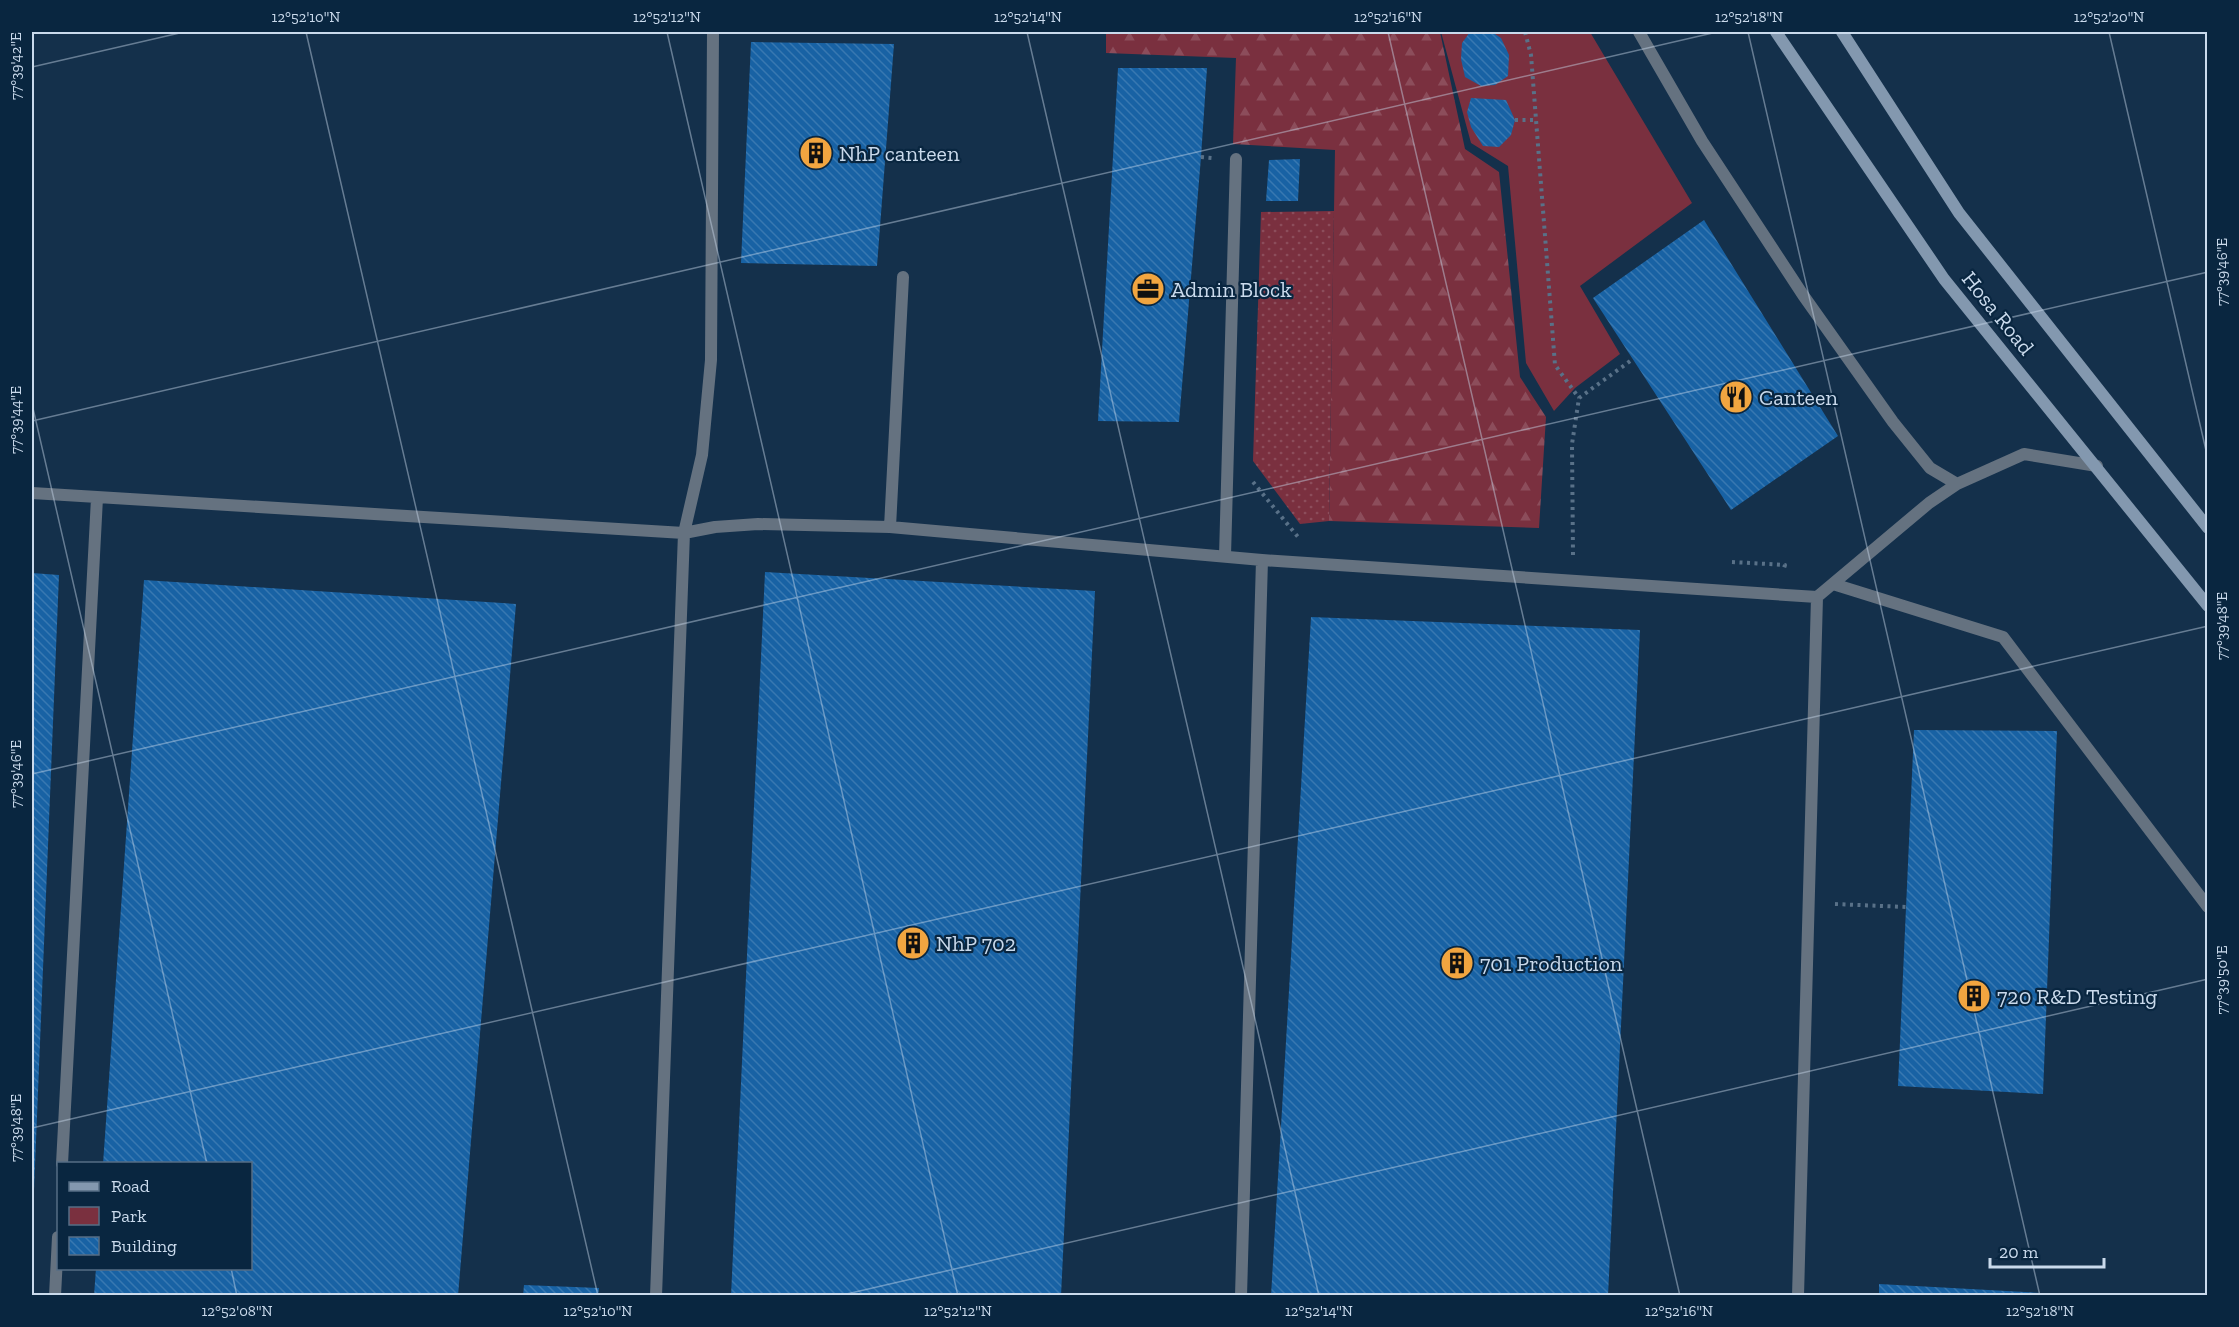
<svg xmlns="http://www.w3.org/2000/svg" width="2239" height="1327" font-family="'Zilla Slab',serif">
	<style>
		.green { fill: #7a303f }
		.forest { fill: url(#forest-firs) }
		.garden { fill: url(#garden-dots) }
		.building { fill: url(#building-back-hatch) }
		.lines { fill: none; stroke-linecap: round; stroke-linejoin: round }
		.path { stroke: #597188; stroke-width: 4; stroke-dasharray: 3 4.5; stroke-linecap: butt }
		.service { stroke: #657280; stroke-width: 12 }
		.secondary { stroke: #8398af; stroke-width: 12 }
		.ticks { fill: none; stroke: #cadaec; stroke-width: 1.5; stroke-opacity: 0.45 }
		.labels { text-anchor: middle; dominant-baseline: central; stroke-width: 4.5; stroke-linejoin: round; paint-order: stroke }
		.poi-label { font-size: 22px; fill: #cadaec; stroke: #092640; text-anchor: start }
		.street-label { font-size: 22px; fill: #cadaec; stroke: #092640 }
		.neatline { fill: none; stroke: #cadaec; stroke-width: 2 }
		.ticks-label { font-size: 15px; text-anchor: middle; fill: #cadaec }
	</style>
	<defs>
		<pattern id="forest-firs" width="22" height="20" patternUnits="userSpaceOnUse" patternTransform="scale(1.5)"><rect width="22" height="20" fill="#7a303f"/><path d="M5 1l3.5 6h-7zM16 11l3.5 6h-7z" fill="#8c4d5b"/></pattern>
		<pattern id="garden-dots" width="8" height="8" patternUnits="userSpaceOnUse" patternTransform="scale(1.5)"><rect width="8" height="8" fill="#7a303f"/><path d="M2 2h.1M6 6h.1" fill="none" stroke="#8c4d5b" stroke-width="1.8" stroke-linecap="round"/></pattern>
		<pattern id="building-back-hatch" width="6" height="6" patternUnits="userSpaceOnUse" patternTransform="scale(1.5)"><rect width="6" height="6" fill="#1862a4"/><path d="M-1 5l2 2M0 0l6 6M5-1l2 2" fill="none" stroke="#3878b1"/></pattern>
	</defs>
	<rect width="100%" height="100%" fill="#14304b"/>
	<!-- green -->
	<path class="green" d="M1441 32H1590L1692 203 1580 286 1620 354 1575 388 1554 411 1526 363 1508 166 1471 143Z"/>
	<!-- forest -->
	<path class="forest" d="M1106 32H1440L1465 149 1499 172 1520 377 1546 417 1539 528 1329 521 1335 150 1233 144 1236 58 1106 53Z"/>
	<!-- garden -->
	<path class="garden" d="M1334 211 1329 521 1300 524 1253 461 1261 212Z"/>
	<!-- building -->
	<path class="building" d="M1470 32H1492L1501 38 1509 55 1508 76 1495 85 1481 86 1465 77 1461 59 1462 43Z
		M751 42 894 44 877 266 741 263Z
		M1118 68H1207L1201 157 1179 422 1098 421Z
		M1471 98 1506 100 1515 120 1511 135 1499 147 1483 146 1471 127 1467 112Z
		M1300 159 1298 201H1266L1269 160Z
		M1704 220 1838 436 1731 510 1593 298Z
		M765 572 1095 591 1061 1296H731Z
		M32 573 59 575 33 1215H32Z
		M144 580 516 604 458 1296H94L96 1268H250V1164H103Z
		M1311 617 1640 630 1608 1296H1271Z
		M1914 730 2057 731 2043 1094 1898 1086Z
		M1879 1284 2059 1294V1296H1879Z
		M524 1285 599 1288 598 1296H523Z"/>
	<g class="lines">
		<!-- path -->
		<path class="path" d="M1525 32 1531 55 1555 365 1579 398
			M1515 120H1536
			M1201 157 1212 158
			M1253 482 1298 537
			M1573 555 1572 444 1579 398 1633 359
			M1732 562 1785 565 1784 568
			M1835 904 1906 907"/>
		<!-- service -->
		<path class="service" d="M1639 32 1702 141 1803 295 1893 422 1930 468 1957 484
			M32 493 684 533 702 455 711 360 713 32
			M890 527 903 277
			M1225 556 1236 159
			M1833 584 2003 637 2208 907
			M62 1164 97 498
			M55 1296 58 1237
			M656 1296 684 533 715 527 758 524 890 527 1262 560 1817 597
			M1241 1296 1262 560
			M1798 1296 1817 597 1929 503 1957 484 2024 454 2097 466"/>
		<!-- secondary -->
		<path class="secondary" d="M1776 32 1944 279 2208 606
			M1842 32 1959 213 2208 528"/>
	</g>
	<!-- ticks -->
	<path class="ticks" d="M306 32 598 1296M667 32 958 1296M1027 32 1319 1296M1388 32 1680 1296M1748 32 2040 1296M2109 32 2208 459M32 67 184 32M32 404 207 1164M32 421 1717 32M32 774 2208 272M32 1128 2208 626M231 1268 237 1296M838 1296 2208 979"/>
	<!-- icons -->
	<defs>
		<symbol id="building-disc" viewBox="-11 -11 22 22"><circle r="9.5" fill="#f1a540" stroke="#092640"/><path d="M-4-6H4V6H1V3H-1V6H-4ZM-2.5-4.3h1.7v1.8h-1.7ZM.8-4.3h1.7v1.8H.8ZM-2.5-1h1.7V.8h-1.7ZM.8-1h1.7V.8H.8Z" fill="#111"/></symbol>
		<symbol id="office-disc" viewBox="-11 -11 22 22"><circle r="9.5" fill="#f1a540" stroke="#092640"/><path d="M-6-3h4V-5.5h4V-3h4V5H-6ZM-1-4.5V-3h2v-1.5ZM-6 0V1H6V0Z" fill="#111"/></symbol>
		<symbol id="restaurant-disc" viewBox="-11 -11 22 22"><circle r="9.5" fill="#f1a540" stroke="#092640"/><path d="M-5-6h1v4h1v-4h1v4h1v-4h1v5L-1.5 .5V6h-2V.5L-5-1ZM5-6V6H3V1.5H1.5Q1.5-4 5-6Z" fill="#111"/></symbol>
	</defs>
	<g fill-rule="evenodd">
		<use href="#building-disc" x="797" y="134" width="38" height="38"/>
		<use href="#office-disc" x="1129" y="270" width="38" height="38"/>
		<use href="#restaurant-disc" x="1717" y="378" width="38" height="38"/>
		<use href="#building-disc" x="894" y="924" width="38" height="38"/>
		<use href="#building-disc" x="1438" y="944" width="38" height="38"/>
		<use href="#building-disc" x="1955" y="977" width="38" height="38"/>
	</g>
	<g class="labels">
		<!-- poi labels -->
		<g class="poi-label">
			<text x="839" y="153">NhP canteen</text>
			<text x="1171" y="289">Admin Block</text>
			<text x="1759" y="397">Canteen</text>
			<text x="936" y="943">NhP 702</text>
			<text x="1480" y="963">701 Production</text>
			<text x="1997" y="996">720 R&amp;D Testing</text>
		</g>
		<!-- street labels -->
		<g class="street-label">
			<text transform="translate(1998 313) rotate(51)">Hosa Road</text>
		</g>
	</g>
	<!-- border -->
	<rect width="2239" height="1327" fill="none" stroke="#092640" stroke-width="66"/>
	<!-- legend -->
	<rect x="57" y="1162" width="195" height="108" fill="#092640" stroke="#566e85" stroke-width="1.5"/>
	<rect x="69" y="1182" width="30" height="9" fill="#8398af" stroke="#566e85" stroke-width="1.5"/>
	<text x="111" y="1192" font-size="18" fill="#cadaec">Road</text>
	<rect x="69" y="1207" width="30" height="18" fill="#7a303f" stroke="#566e85" stroke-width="1.5"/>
	<text x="111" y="1222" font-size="18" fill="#cadaec">Park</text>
	<rect x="69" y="1237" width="30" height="18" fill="url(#building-back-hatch)" stroke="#566e85" stroke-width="1.5"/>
	<text x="111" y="1252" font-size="18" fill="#cadaec">Building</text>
	<!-- scale -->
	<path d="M1990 1258v9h114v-9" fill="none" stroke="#cadaec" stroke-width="3"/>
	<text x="1999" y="1258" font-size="18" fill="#cadaec" stroke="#092640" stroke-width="4.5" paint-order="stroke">20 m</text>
	<rect x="33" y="33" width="2173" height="1261" class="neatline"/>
	<g class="ticks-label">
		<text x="306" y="22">12°52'10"N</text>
		<text x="667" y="22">12°52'12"N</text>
		<text x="1028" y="22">12°52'14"N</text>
		<text x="1388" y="22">12°52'16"N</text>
		<text x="1749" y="22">12°52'18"N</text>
		<text x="2109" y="22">12°52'20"N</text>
		<text transform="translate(16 66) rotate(-90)" y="5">77°39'42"E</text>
		<text transform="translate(2222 272) rotate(-90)" y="5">77°39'46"E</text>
		<text transform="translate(16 420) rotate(-90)" y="5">77°39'44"E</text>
		<text transform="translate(2222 626) rotate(-90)" y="5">77°39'48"E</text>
		<text transform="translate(16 774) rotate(-90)" y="5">77°39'46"E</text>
		<text transform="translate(2222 980) rotate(-90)" y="5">77°39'50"E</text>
		<text transform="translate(16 1128) rotate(-90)" y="5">77°39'48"E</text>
		<text x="237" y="1316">12°52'08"N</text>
		<text x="598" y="1316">12°52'10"N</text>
		<text x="958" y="1316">12°52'12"N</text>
		<text x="1319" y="1316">12°52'14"N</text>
		<text x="1679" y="1316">12°52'16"N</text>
		<text x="2040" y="1316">12°52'18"N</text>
	</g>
</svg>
